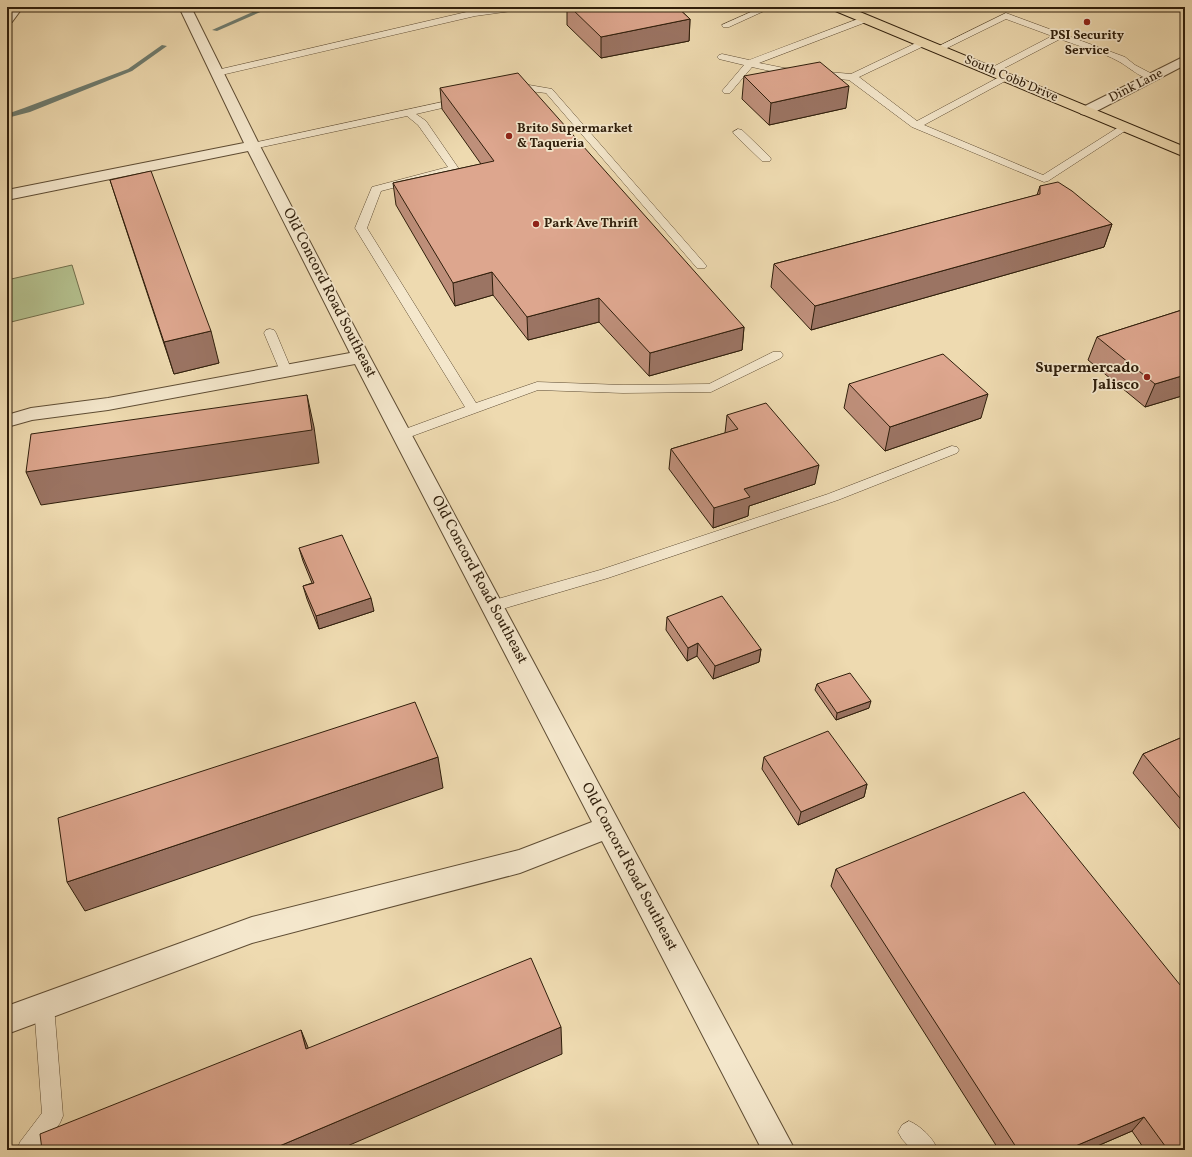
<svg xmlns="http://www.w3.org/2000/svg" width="1192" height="1157" font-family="Vollkorn,serif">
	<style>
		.green { fill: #b4c08e; stroke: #726f4c }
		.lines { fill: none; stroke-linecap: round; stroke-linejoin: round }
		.stream { fill: #6f7c6f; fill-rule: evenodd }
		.lane-casing { stroke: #5f4d34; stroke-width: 1 }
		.street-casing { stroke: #5f4d34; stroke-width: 2 }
		.primary-casing { stroke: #2f1e0b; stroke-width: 2 }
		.lane { fill: #f4e7cc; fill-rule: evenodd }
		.street { fill: #f4e7cc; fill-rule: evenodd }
		.primary { fill: #eedab0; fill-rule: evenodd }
		.wall { fill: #be8f7a; stroke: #2f1e0b }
		.shaded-wall { fill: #9b7463; stroke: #2f1e0b }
		.building { fill: #dda68e; stroke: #2f1e0b }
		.poi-dot { fill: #8f2418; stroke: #f4e7cc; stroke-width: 1.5 }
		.labels { text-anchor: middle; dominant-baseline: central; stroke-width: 3.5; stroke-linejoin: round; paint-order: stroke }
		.far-poi-label { font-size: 13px; font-weight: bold; fill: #2f1e0b; stroke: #f4e7cc; text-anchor: start }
		.far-street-label { font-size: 13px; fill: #2f1e0b; stroke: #f4e7cc }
		.street-label { font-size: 15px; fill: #2f1e0b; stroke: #f4e7cc }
		.poi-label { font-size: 15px; font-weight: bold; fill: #2f1e0b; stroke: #f4e7cc; text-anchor: end }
	</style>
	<rect width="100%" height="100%" fill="#eedab0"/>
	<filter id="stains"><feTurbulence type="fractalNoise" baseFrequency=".005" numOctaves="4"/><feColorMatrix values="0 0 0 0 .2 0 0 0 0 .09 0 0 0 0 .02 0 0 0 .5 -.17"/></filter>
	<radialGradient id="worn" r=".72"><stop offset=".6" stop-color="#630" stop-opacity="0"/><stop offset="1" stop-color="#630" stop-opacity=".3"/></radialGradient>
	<!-- green -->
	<path class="green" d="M72 265 84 304 7 323V280Z"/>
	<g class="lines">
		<!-- stream -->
		<path class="stream" d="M264 7H272L217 31 212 30Z
			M162 45 167 46 132 71 30 112 7 118V114L24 108 128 69Z"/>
		<defs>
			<path id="lane" d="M504 7H523L519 10 475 16 217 76 212 73 217 70 475 10Z
				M762 7H773L729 27H723L722 25Z
				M848 7H860L849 13H843L842 11Z
				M1006 13 1125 57 1135 65 1158 77 1156 79C1144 82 1128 66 1118 61 1102 52 1078 46 1060 39L995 73H989L987 71 989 69 1052 36 1006 19 941 51 938 52 933 49Z
				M866 16 869 17 870 19 869 21 759 63 784 68 851 74 920 41H926L928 43 926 45 859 77 917 121 1003 75H1009L1011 77 1009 79 924 125 1043 175 1122 125 1126 124 1131 127 1048 181 1044 182 912 127 849 80 784 74 752 67 730 93H724L722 91 744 65 719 59 717 57 719 55 722 54 749 60Z
				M529 85 552 89 705 264 707 266 705 268H697L546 93 529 91 512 94 507 91 509 89Z
				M461 98 464 99 466 101 464 103 416 114 426 121 459 169 458 171 381 191 367 228 476 403 537 382 623 385 709 384 773 352H781L783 355 781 358 711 392 623 393 538 390 407 438 402 439 397 438 395 435 397 432 465 407 355 228 372 187 448 167 418 125 407 116 253 149 248 146 253 143Z
				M738 129 742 130 770 157 771 159 770 161H762L734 134 733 132Z
				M270 329 274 330 276 333 292 371 290 374H282L280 371 264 333 266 330Z
				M952 446 957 447 959 450 957 453 838 500 608 578 492 612 487 610 484 606 487 602 600 570 828 494Z
				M44 996 51 999 54 1006 63 1116 60 1123 41 1150H17L20 1142 42 1113 34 1006 37 999Z
				M909 1121C921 1126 933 1138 938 1150H912L902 1139 898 1132 902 1125Z"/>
			<path id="street" d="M10 7H23L12 22 7 23V11Z
				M179 7H191L260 146 370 357 795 1150H762L602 841 520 873 252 943 7 1034V1006L252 917 519 850 592 822 355 364 108 410 32 420 7 427V415L31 408 108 398 350 353 248 151 7 200V190L244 143Z
				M1185 56V65L1091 114 1086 115 1081 114 1079 111 1081 108Z"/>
			<path id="primary" d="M831 7H848L1185 147V157L833 10Z"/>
		</defs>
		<!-- lane casing -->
		<use href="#lane" class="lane-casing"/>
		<!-- street casing -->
		<use href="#street" class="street-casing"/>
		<!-- primary casing -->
		<use href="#primary" class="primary-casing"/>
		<!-- lane -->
		<use href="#lane" class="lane"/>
		<!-- street -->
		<use href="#street" class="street"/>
		<!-- primary -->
		<use href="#primary" class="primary"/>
	</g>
	<!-- wall -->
	<path class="wall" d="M567 7H677L690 19 689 41 601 58 567 25Z
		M744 76 846 108 769 125 742 99Z
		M440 88 744 327 742 350 649 376 599 322 528 340 493 295 455 306 396 205 393 183 481 164 442 109Z
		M110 180 219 363 174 374 120 211Z
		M1040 186 1112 224 1104 247 811 330 771 287 774 264 1037 195Z
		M1185 309V395L1145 407 1088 360 1097 337Z
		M849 384 981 418 885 451 844 408Z
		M727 415 815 484 749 506 748 516 713 528 669 469 671 449 725 433Z
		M299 548 374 611 319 629 307 599 303 586 312 583 303 561Z
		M667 617 761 649 759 662 713 679 697 656 687 661 666 630Z
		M817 684 869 708 836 720 815 690Z
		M1185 736V835L1133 773 1143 754Z
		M764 757 867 784 864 797 798 825 762 769Z
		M836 869 1185 1150H1145L1132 1131 1088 1150H999L831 886Z"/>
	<!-- shaded-wall -->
	<path class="shaded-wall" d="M690 19 689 41 601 58V37Z
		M849 86 846 108 769 125 771 103Z
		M1112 224 1104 247 811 330 815 306Z
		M492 272 493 295 455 306 453 283Z
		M599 298V322L528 340 527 317Z
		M744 327 742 350 649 376 650 353Z
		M211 331 219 363 174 374 164 342Z
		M1185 375V395L1145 407 1155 384Z
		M988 394 981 418 885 451 890 427Z
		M307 395 314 427 319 463 41 505 26 472Z
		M819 465 815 484 749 506 748 516 713 528 714 508 744 489Z
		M371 598 374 611 319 629 316 616Z
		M698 643 697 656 687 661 688 648Z
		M761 649 759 662 713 679 715 666Z
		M871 701 869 708 836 720 837 713Z
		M438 757 443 788 85 911 67 882Z
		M867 784 864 797 798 825 801 812Z
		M561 1027 562 1054 338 1150H270Z
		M301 1030 312 1057 306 1049Z
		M1144 1117 1132 1131 1088 1150H1066Z"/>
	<!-- building -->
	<path class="building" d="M570 7H677L690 19 601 37Z
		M820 62 849 86 771 103 744 76Z
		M518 73 744 327 650 353 599 298 527 317 492 272 453 283 393 183 494 161 440 88Z
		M151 171 211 331 164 342 110 180Z
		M1058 182 1072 191 1112 224 815 306 774 264 1040 194V186Z
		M1185 309V375L1155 384 1097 337Z
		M943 354 988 394 890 427 849 384Z
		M307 395 312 430 26 472 31 434Z
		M766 403 819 465 744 489 750 497 714 508 671 449 738 429 727 415Z
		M342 535 371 598 316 616 303 586 314 583 299 548Z
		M722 596 761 649 715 666 698 643 688 648 667 617Z
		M850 673 871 701 837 713 817 684Z
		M415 702 438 757 67 882 58 818Z
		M828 731 867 784 801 812 764 757Z
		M1185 736V804L1143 754Z
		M1024 792 1185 991V1150H1168L1144 1117 1066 1150H1018L836 869Z
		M531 958 561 1027 270 1150H42L40 1134 301 1030 306 1049Z"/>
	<!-- markers -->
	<g class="poi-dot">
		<circle cx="1087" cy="22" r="4"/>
		<circle cx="509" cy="136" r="4"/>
		<circle cx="536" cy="224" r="4"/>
		<circle cx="1147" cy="377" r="4"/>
	</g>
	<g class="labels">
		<!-- far-poi labels -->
		<g class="far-poi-label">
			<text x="1087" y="36" text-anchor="middle">PSI Security<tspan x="1087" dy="15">Service</tspan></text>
			<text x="517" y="129">Brito Supermarket<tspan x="517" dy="15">&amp; Taqueria</tspan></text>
			<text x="544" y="224">Park Ave Thrift</text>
		</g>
		<!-- far-street labels -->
		<g class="far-street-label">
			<text transform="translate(1011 79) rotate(23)">South Cobb Drive</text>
			<text transform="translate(1136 86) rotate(-27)">Dink Lane</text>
		</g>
		<!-- street labels -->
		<g class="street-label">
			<text transform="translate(329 293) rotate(63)">Old Concord Road Southeast</text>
			<text transform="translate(479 580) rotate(62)">Old Concord Road Southeast</text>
			<text transform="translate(629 867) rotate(62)">Old Concord Road Southeast</text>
		</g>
		<!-- poi labels -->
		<g class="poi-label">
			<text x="1139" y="368">Supermercado<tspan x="1139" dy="17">Jalisco</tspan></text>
		</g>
	</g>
	<!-- margin -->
	<rect width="1192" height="1157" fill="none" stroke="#eedab0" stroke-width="24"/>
	<rect x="8" y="8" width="1176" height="1141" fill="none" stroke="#2f1e0b" stroke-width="2"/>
	<rect x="12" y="12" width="1168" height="1133" fill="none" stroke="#2f1e0b"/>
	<rect width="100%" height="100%" filter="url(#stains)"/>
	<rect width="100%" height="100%" fill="url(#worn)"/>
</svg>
